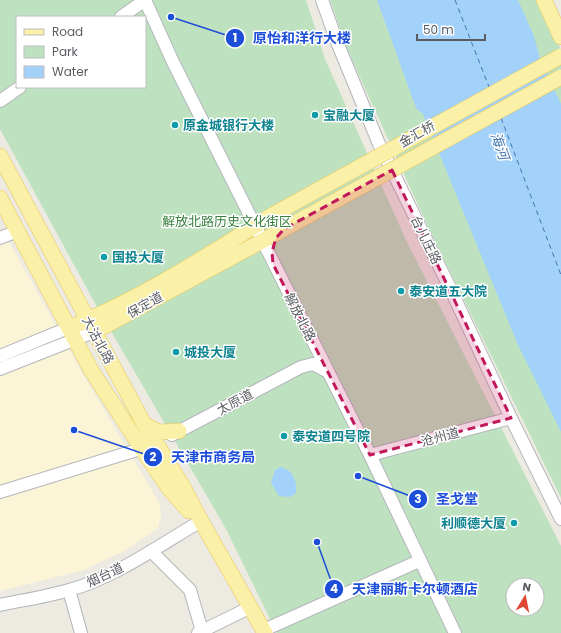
<svg xmlns="http://www.w3.org/2000/svg" width="561" height="633" font-family="Poppins,'Noto Sans SC',sans-serif">
	<style>
		.commercial { fill: #fbf4d6 }
		.green { fill: #bee2bf; fill-rule: evenodd }
		.water { fill: #a2d1fa }
		.lines { fill: none; stroke-linecap: round; stroke-linejoin: round }
		.ferry { stroke: #4476b2; stroke-width: 1; stroke-dasharray: 5 4; stroke-linecap: butt }
		.minor-casing { stroke: #b3b6bb; stroke-width: 14 }
		.major-casing { stroke: #e9c75c; stroke-width: 16 }
		.minor { stroke: #fff; stroke-width: 12 }
		.major { stroke: #faf0a7; stroke-width: 15 }
		.major-bridge-casing { stroke: #e9c75c; stroke-width: 16; stroke-linecap: butt }
		.major-bridge { stroke: #faf0a7; stroke-width: 15 }
		.marked { fill: #c2185b; fill-opacity: 0.2; stroke: #c2185b; stroke-width: 3; stroke-dasharray: 8 5; stroke-linejoin: round }
		.culture-dot { fill: #0f9aa8; stroke: #fff; stroke-width: 1.5 }
		.labels { text-anchor: middle; dominant-baseline: central; stroke-width: 3; stroke-linejoin: round; paint-order: stroke }
		.culture-label { font-size: 13px; font-weight: bold; fill: #0d838f; stroke: #fff; text-anchor: start }
		.street-label { font-size: 13px; fill: #595c61; stroke: #fff }
		.park-label { font-size: 13px; fill: #39813f; stroke: #fff }
		.water-label { font-size: 14px; font-style: italic; fill: #4476b2; stroke: #fff }
		.leader { fill: none; stroke: #1d4ed8; stroke-width: 1.5 }
		.callout-dot { fill: #1d4ed8; stroke: #fff; stroke-width: 1.5 }
		.mark-label { font-size: 12px; text-anchor: middle; font-weight: bold; fill: #fff }
		.callout-label { font-size: 14px; text-anchor: middle; font-weight: bold; fill: #1d4ed8; stroke: #fff; stroke-width: 3; stroke-linejoin: round; paint-order: stroke }
	</style>
	<rect width="100%" height="100%" fill="#eceae1"/>
	<!-- commercial -->
	<path class="commercial" d="M7 238 83 374 160 504 161 517 158 528 126 550 84 570 0 591V240Z"/>
	<!-- green -->
	<path class="green" d="M0 0H306L325 59 406 240 561 546V633H277L226 529 97 307 0 129ZM17 17H145V87H17ZM513 585H537V609H513Z
		M330 0H539L561 50V498L429 229 347 49Z"/>
	<!-- water -->
	<path class="water" d="M377 0H518L534 36 540 59 561 104V432L518 345 423 114 416 108Z
		M281 467C294 471 297 481 296 493L290 497 279 496 271 483 275 470Z"/>
	<g class="lines">
		<!-- ferry -->
		<path class="ferry" d="M455 0 489 87
			M501 118 561 275"/>
		<defs>
			<path id="minor" d="M145 0 172 60 370 455 455 633
				M322 0 337 42 379 144 449 286 511 418 561 519
				M121 17 145 0
				M0 101 20 87
				M0 238 18 231
				M0 356 68 328
				M0 369 94 332
				M172 435 301 367 313 364 328 372
				M370 455 511 418
				M0 492 150 446
				M151 551 190 590 202 631
				M69 590 81 633
				M0 605C23 600 46 597 69 590 114 578 160 545 201 521
				M264 630 419 561
				M198 633 251 607"/>
			<path id="major" d="M544 0 561 37
				M0 156 144 424 182 485 201 521 265 633
				M0 198 91 370 142 449 170 490 189 511
				M78 324C147 295 211 253 274 214
				M94 332 284 229
				M144 424 159 432 179 431"/>
		</defs>
		<!-- minor casing -->
		<use href="#minor" class="minor-casing"/>
		<!-- major casing -->
		<use href="#major" class="major-casing"/>
		<!-- minor -->
		<use href="#minor" class="minor"/>
		<!-- major -->
		<use href="#major" class="major"/>
		<defs>
			<path id="major-bridge" d="M274 214 561 56
				M284 229 561 77"/>
		</defs>
		<!-- major-bridge casing -->
		<use href="#major-bridge" class="major-bridge-casing"/>
		<!-- major-bridge -->
		<use href="#major-bridge" class="major-bridge"/>
	</g>
	<!-- marked area -->
	<path class="marked" d="M392 170 511 418 370 455 273 264 272 252 276 238 284 229Z"/>
	<!-- markers -->
	<g class="culture-dot">
		<circle cx="315" cy="115" r="4"/>
		<circle cx="175" cy="125" r="4"/>
		<circle cx="104" cy="257" r="4"/>
		<circle cx="401" cy="291" r="4"/>
		<circle cx="176" cy="352" r="4"/>
		<circle cx="284" cy="436" r="4"/>
		<circle cx="514" cy="523" r="4"/>
	</g>
	<g class="labels">
		<!-- culture labels -->
		<g class="culture-label">
			<text x="323" y="115">宝融大厦</text>
			<text x="183" y="125">原金城银行大楼</text>
			<text x="112" y="257">国投大厦</text>
			<text x="409" y="291">泰安道五大院</text>
			<text x="184" y="352">城投大厦</text>
			<text x="292" y="436">泰安道四号院</text>
			<text x="506" y="523" text-anchor="end">利顺德大厦</text>
		</g>
		<!-- street labels -->
		<g class="street-label">
			<text transform="translate(417 134) rotate(-29)">金汇桥</text>
			<text transform="translate(426 240) rotate(64)">台儿庄路</text>
			<text transform="translate(145 305) rotate(-29)">保定道</text>
			<text transform="translate(300 317) rotate(63)">解放北路</text>
			<text transform="translate(98 340) rotate(62)">大沽北路</text>
			<text transform="translate(235 402) rotate(-28)">太原道</text>
			<text transform="translate(440 437) rotate(-15)">沧州道</text>
			<text transform="translate(105 575) rotate(-25)">烟台道</text>
		</g>
		<!-- park labels -->
		<g class="park-label">
			<text x="227" y="221">解放北路历史文化街区</text>
		</g>
		<!-- water labels -->
		<g class="water-label">
			<text transform="translate(500 146) rotate(70)">海河</text>
		</g>
	</g>
	<!-- callouts -->
	<path class="leader" d="M171 17L235 38M74 430L153 457M358 476L418 499M317 542L334 589"/>
	<g class="callout-dot">
		<circle cx="171" cy="17" r="4"/>
		<circle cx="74" cy="430" r="4"/>
		<circle cx="358" cy="476" r="4"/>
		<circle cx="317" cy="542" r="4"/>
		<circle cx="235" cy="38" r="10"/>
		<circle cx="153" cy="457" r="10"/>
		<circle cx="418" cy="499" r="10"/>
		<circle cx="334" cy="589" r="10"/>
	</g>
	<g class="mark-label">
		<text x="235" y="42">1</text>
		<text x="153" y="461">2</text>
		<text x="418" y="503">3</text>
		<text x="334" y="593">4</text>
	</g>
	<g class="callout-label">
		<text x="302" y="43">原怡和洋行大楼</text>
		<text x="213" y="462">天津市商务局</text>
		<text x="457" y="504">圣戈堂</text>
		<text x="415" y="594">天津丽斯卡尔顿酒店</text>
	</g>
	<!-- legend -->
	<rect x="16" y="16" width="130" height="72" fill="#ffffff" stroke="#bdbec0"/>
	<rect x="24" y="29" width="20" height="6" fill="#faf0a7" stroke="#bdbec0"/>
	<text x="52" y="36" font-size="12" fill="#595c61">Road</text>
	<rect x="24" y="46" width="20" height="12" fill="#bee2bf" stroke="#bdbec0"/>
	<text x="52" y="56" font-size="12" fill="#595c61">Park</text>
	<rect x="24" y="66" width="20" height="12" fill="#a2d1fa" stroke="#bdbec0"/>
	<text x="52" y="76" font-size="12" fill="#595c61">Water</text>
	<!-- north arrow -->
	<g transform="translate(525 597) rotate(10)"><circle r="19" fill="#ffffff" stroke="#bdbec0"/>
	<path d="M0-3L7 15L0 10L-7 15Z" fill="#df4733"/>
	<text y="-6" font-size="11" font-weight="bold" text-anchor="middle" fill="#595c61">N</text>
	</g>
	<!-- scale -->
	<path d="M417 34v6h68v-6" fill="none" stroke="#595c61" stroke-width="2"/>
	<text x="423" y="34" font-size="12" fill="#595c61" stroke="#ffffff" stroke-width="3" paint-order="stroke">50 m</text>
</svg>
